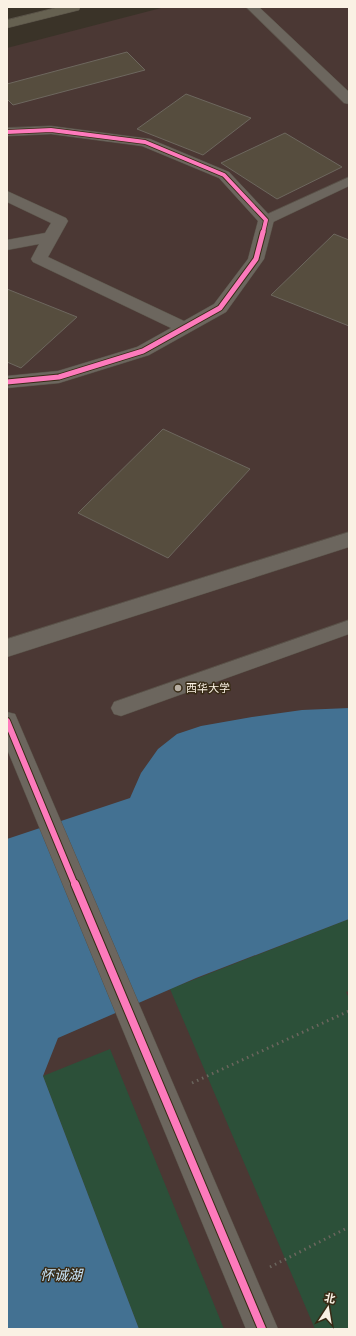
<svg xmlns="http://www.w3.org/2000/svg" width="356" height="1336" font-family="'Space Grotesk','Noto Sans SC',sans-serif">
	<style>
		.education { fill: #4b3834 }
		.green { fill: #2c5039 }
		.water { fill: #437192 }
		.building { fill: #564d3e; stroke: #6d675e }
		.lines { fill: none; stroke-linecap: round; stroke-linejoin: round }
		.service-casing { stroke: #595248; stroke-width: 1 }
		.minor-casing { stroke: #595248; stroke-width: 1 }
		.primary-casing { stroke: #595248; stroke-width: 1 }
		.path { stroke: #6b665e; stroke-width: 3; stroke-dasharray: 1.5 4; stroke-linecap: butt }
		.service { fill: #6c665e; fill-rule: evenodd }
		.minor { fill: #6c665e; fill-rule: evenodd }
		.primary { fill: #666151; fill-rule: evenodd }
		.cycleway-far3-casing { stroke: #382b16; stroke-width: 5.5 }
		.cycleway-far2-casing { stroke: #382b16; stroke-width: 7 }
		.cycleway-far1-casing { stroke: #382b16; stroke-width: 8 }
		.cycleway-casing { stroke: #382b16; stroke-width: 10 }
		.cycleway-far3 { stroke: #fd7abc; stroke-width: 4 }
		.cycleway-far2 { stroke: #fd7abc; stroke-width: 5 }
		.cycleway-far1 { stroke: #fd7abc; stroke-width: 6 }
		.cycleway { stroke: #fd7abc; stroke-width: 8 }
		.poi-dot { fill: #b7aea2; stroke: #382b16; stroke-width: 1.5 }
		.labels { text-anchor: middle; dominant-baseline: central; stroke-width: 3; stroke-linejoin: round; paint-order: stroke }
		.poi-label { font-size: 11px; fill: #faf1e4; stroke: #382b16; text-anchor: start }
		.near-water-label { font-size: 14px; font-style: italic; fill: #c8e5fb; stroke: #382b16 }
	</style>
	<rect width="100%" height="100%" fill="#3a3328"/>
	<!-- education -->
	<path class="education" d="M165 7H349V1329H7V48Z"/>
	<!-- green -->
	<path class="green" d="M349 919V991L346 992 349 998V1329H315L170 989Z
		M110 1049 224 1329H139L43 1076Z"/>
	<!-- water -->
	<path class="water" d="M349 708V919L196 978 58 1038 43 1076 139 1329H7V839L130 798 141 773 158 749 177 734 201 726 252 717 302 710Z"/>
	<!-- building -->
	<path class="building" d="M127 52 145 70 13 105 7 99V84Z
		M186 94 251 118 203 155 137 129Z
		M285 133 342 167 277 199 221 163Z
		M334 234 349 240V326L271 295Z
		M7 289 77 317 21 368 7 362Z
		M163 429 250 469 168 558 78 513Z"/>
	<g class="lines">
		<defs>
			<path id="service" d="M349 177V186L271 223 266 224 261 223 259 220 261 217Z
				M349 620V634L121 716 114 714 111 708 114 702Z"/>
			<path id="minor" d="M246 7H259L349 92V104L344 103Z
				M51 126 150 139 229 172 274 220 264 259 226 312 149 355 59 383 7 388V376L58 371 137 347 171 328 33 262 31 259 39 244 7 250V240L45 233 51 223 7 202V191L66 218 68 221 48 257 184 321 214 304 248 259 258 221 219 178 142 146 51 134 7 136V128Z
				M349 532V547L7 657V639Z
				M7 712 15 714 18 721 278 1329H246L7 749Z"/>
			<path id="primary" d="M59 7H80L79 10 7 28V20Z"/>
		</defs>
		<!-- service casing -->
		<use href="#service" class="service-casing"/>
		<!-- minor casing -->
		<use href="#minor" class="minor-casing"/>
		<!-- primary casing -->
		<use href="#primary" class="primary-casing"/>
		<!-- path -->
		<path class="path" d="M192 1083 349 1011
			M270 1267 349 1227"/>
		<!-- service -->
		<use href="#service" class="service"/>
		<!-- minor -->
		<use href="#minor" class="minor"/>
		<!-- primary -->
		<use href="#primary" class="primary"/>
		<defs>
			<path id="cycleway-far3" d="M7 132 51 130 145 142 224 175 266 220 263 233"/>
			<path id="cycleway-far2" d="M7 382 59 377 143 351 220 308 256 259 263 232"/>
			<path id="cycleway-far1" d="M7 721 75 885"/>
			<path id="cycleway" d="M75 884 262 1329"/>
		</defs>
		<!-- cycleway-far3 casing -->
		<use href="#cycleway-far3" class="cycleway-far3-casing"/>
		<!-- cycleway-far2 casing -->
		<use href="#cycleway-far2" class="cycleway-far2-casing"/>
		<!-- cycleway-far1 casing -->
		<use href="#cycleway-far1" class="cycleway-far1-casing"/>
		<!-- cycleway casing -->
		<use href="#cycleway" class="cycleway-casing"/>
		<!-- cycleway-far3 -->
		<use href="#cycleway-far3" class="cycleway-far3"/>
		<!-- cycleway-far2 -->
		<use href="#cycleway-far2" class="cycleway-far2"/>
		<!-- cycleway-far1 -->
		<use href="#cycleway-far1" class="cycleway-far1"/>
		<!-- cycleway -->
		<use href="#cycleway" class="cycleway"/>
	</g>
	<!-- markers -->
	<circle class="poi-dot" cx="178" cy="688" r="4"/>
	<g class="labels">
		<!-- poi labels -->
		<g class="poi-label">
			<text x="186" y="688">西华大学</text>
		</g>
		<!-- near-water labels -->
		<g class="near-water-label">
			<text x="61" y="1275">怀诚湖</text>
		</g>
	</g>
	<!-- border -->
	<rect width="356" height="1336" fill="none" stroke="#faf1e4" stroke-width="16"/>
	<!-- north arrow -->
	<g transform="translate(328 1308) rotate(12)" stroke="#382b16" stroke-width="3" paint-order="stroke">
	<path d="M0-3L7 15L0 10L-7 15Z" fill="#faf1e4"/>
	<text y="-6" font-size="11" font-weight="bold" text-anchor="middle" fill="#faf1e4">北</text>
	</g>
</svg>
